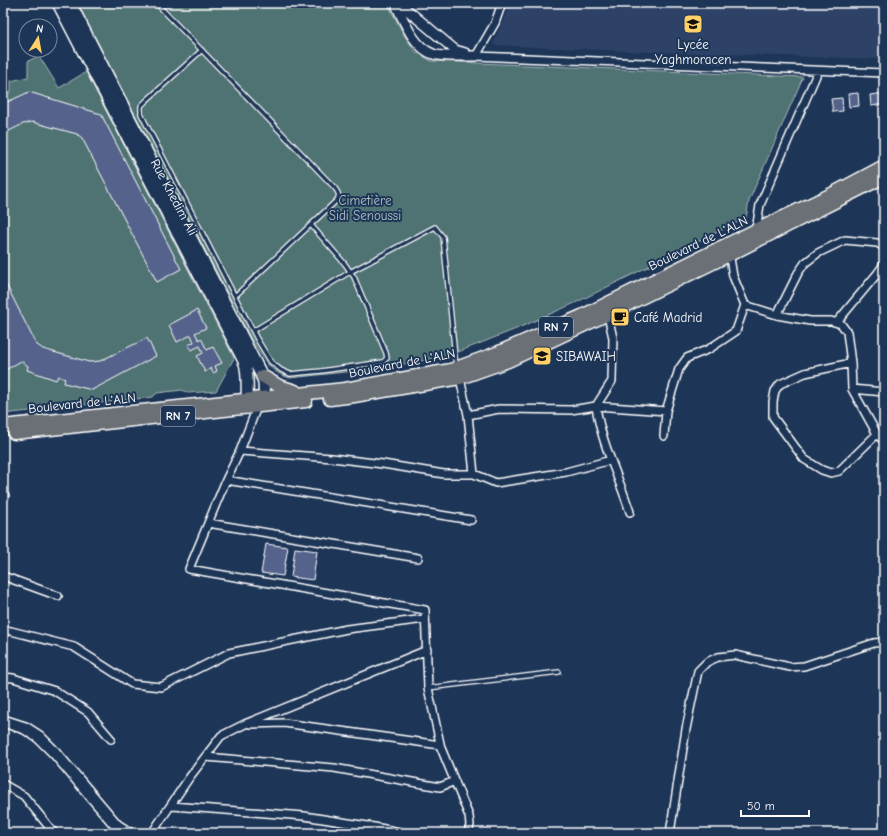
<svg xmlns="http://www.w3.org/2000/svg" width="887" height="836" font-family="'Comic Neue',sans-serif">
	<style>
		.built { fill: #2e4367 }
		.green { fill: #4f7273; stroke: #a7b8b9 }
		.building { fill: #54648c; stroke: #fff }
		.lines { fill: none; stroke-linecap: round; stroke-linejoin: round }
		.service-casing { stroke: #fff; stroke-width: 6 }
		.minor-casing { stroke: #fff; stroke-width: 10 }
		.tertiary-casing { stroke: #fff; stroke-width: 12 }
		.secondary-casing { stroke: #fff; stroke-width: 14 }
		.primary-casing { stroke: #fff; stroke-width: 15 }
		.service { stroke: #1d3557; stroke-width: 3.5 }
		.minor { stroke: #1d3557; stroke-width: 7 }
		.tertiary { stroke: #1d3557; stroke-width: 9 }
		.secondary { stroke: #1d3557; stroke-width: 11 }
		.primary { stroke: #6b6f75; stroke-width: 12 }
		.labels { text-anchor: middle; dominant-baseline: central; stroke-width: 4; stroke-linejoin: round; paint-order: stroke }
		.shield { fill: #1d3557; stroke: #bbc2cd; stroke-width: 1 }
		.shield-label { font-size: 12px; font-weight: bold; fill: #fff }
		.poi-label { font-size: 13px; fill: #fff; stroke: #1d3557; text-anchor: start }
		.street-label { font-size: 13px; fill: #fff; stroke: #1d3557 }
		.park-label { font-size: 13px; fill: #b0c0c0; stroke: #1d3557 }
	</style>
	<rect width="100%" height="100%" fill="#1d3557"/>
	<filter id="ink" filterUnits="userSpaceOnUse"><feTurbulence type="fractalNoise" baseFrequency=".025" numOctaves="2"/><feDisplacementMap in="SourceGraphic" scale="8" xChannelSelector="R" yChannelSelector="G"/><feConvolveMatrix kernelMatrix="1 2 1 2 8 2 1 2 1" color-interpolation-filters="sRGB"/></filter>
	<g filter="url(#ink)">
		<!-- built -->
		<path class="built" d="M511 3H884V59L647 52 493 45Z"/>
		<!-- green -->
		<path class="green" d="M77 3H387L404 35 415 51 431 61 803 77 749 201 746 218 575 303 516 329 448 356 382 368 290 378C269 372 264 359 253 342Z
			M39 56 59 88 86 72 234 358 216 391 188 393 182 390 157 393 153 397 3 414V96L11 92V81L28 77V61Z"/>
		<!-- building -->
		<path class="building" d="M29 92 101 114 181 269 157 282 82 138 77 134 32 122 23 124 3 134V104Z
			M858 93 859 106 849 107 848 94Z
			M884 93V104L871 106 870 95Z
			M842 98 843 111 833 112 831 99Z
			M3 278 36 344 43 349 89 362 100 361 147 338 156 356 92 390 64 383 65 379 58 376 56 380 27 370 28 366 21 361 4 371 3 368Z
			M197 310 206 328 195 333 199 340 201 338 207 350 213 347 222 363 215 366 217 371 213 373 211 368 205 372 197 356 203 353 200 346 191 350 188 345 194 342 191 335 177 342 169 325Z
			M266 544 288 547 283 576 261 573Z
			M295 548 317 551 313 580 291 577Z"/>
		<g class="lines">
			<defs>
				<path id="service" d="M156 3 334 187C338 192 341 196 336 201L235 296
					M202 50 146 101 141 106V114L257 339 271 362 281 370 290 374 321 371 383 362 387 358 386 353 354 277 345 264 311 225
					M253 331 350 272 435 227 443 237 456 366
					M428 688 559 672"/>
				<path id="minor" d="M502 3 495 23 476 56 884 73
					M756 230 760 205 818 71
					M729 252 733 276 745 305 777 315 810 321H831L841 324 847 332 851 363 852 389 877 434 884 441
					M777 315 798 273 805 263 818 253 845 240 877 243 884 247
					M837 322 877 274 884 264
					M851 363 805 373 780 384 775 391 773 402V417L804 459 822 470 831 473 839 471 877 434
					M460 378 468 415 474 474
					M852 389 884 392
					M257 407 240 451 226 480 189 569 425 610 428 688 441 748 469 816 470 825 468 833
					M468 415 499 409 571 410 596 406 612 381 613 338 607 311
					M664 436 666 411
					M240 451 332 458 383 464 444 474H474L496 483 566 472 611 460
					M226 480 471 520
					M3 497 5 496
					M630 512C619 477 601 443 596 406L666 411 679 369 687 358 709 349 736 331 745 305
					M208 523 418 558
					M3 576 58 596
					M3 630 11 631 74 647 132 684 161 687 229 653 347 629 425 619
					M3 677 13 678 55 691 88 712 111 739
					M250 724 284 723 440 745
					M206 757 334 768 440 787 455 781
					M3 784 24 796 54 833
					M172 806 304 816 374 827 405 833
					M152 833 189 778 221 736 245 724 427 650
					M670 833 686 729 698 671 707 662 718 657 735 655 790 667 804 666 874 643 884 642"/>
				<path id="tertiary" d="M395 3C404 20 413 47 433 54 439 57 467 56 476 56
					M399 3 455 50 465 53"/>
				<path id="secondary" d="M58 3 245 363C249 378 246 393 248 408
					M70 3 262 376 264 382 265 405
					M3 721 25 728 39 737 55 753 117 826 128 833"/>
				<path id="primary" d="M262 376 279 386 295 391
					M330 399 354 396 460 378 508 361 608 314 729 255 884 177
					M3 426 345 389 451 370 497 353 582 316 756 230 826 197 884 166
					M14 433 306 401"/>
			</defs>
			<!-- service casing -->
			<use href="#service" class="service-casing"/>
			<!-- minor casing -->
			<use href="#minor" class="minor-casing"/>
			<!-- tertiary casing -->
			<use href="#tertiary" class="tertiary-casing"/>
			<!-- secondary casing -->
			<use href="#secondary" class="secondary-casing"/>
			<!-- primary casing -->
			<use href="#primary" class="primary-casing"/>
			<!-- service -->
			<use href="#service" class="service"/>
			<!-- minor -->
			<use href="#minor" class="minor"/>
			<!-- tertiary -->
			<use href="#tertiary" class="tertiary"/>
			<!-- secondary -->
			<use href="#secondary" class="secondary"/>
			<!-- primary -->
			<use href="#primary" class="primary"/>
		</g>
	</g>
	<!-- icons -->
	<defs>
		<symbol id="school-square" viewBox="-11 -11 22 22"><rect x="-9" y="-9" width="18" height="18" rx="4" fill="#ffd166" stroke="#1d3557"/><path d="M0-5L7-2L0 1L-7-2ZM-4 1L0 2.5L4 1V4Q0 6-4 4Z" fill="#111"/></symbol>
		<symbol id="cafe-square" viewBox="-11 -11 22 22"><rect x="-9" y="-9" width="18" height="18" rx="4" fill="#ffd166" stroke="#1d3557"/><path d="M-5.5-4.5H6V0H3Q3 3.5 0 3.5H-2.5Q-5.5 3.5-5.5 0ZM3-3.2v2h1.7v-2ZM-6 4.5H4V6H-6Z" fill="#111"/></symbol>
	</defs>
	<g fill-rule="evenodd">
		<use href="#school-square" x="682" y="13" width="22" height="22"/>
		<use href="#cafe-square" x="609" y="306" width="22" height="22"/>
		<use href="#school-square" x="531" y="345" width="22" height="22"/>
	</g>
	<g class="labels">
		<!-- shield labels -->
		<g class="shield">
			<rect x="539" y="317" width="34" height="20" rx="3"/>
			<rect x="161" y="406" width="34" height="20" rx="3"/>
		</g>
		<g class="shield-label">
			<text x="556" y="327">RN 7</text>
			<text x="178" y="416">RN 7</text>
		</g>
		<!-- poi labels -->
		<g class="poi-label">
			<text x="693" y="44" text-anchor="middle">Lycée<tspan x="693" dy="15">Yaghmoracen</tspan></text>
			<text x="634" y="317">Café Madrid</text>
			<text x="556" y="356">SIBAWAIH</text>
		</g>
		<!-- street labels -->
		<g class="street-label">
			<text transform="translate(174 197) rotate(62)">Rue Khedim Ali</text>
			<text transform="translate(698 243) rotate(-26)">Boulevard de L'ALN</text>
			<text transform="translate(402 363) rotate(-11)">Boulevard de L'ALN</text>
			<text transform="translate(82 403) rotate(-6)">Boulevard de L'ALN</text>
		</g>
		<!-- park labels -->
		<g class="park-label">
			<text x="365" y="200">Cimetière<tspan x="365" dy="15">Sidi Senoussi</tspan></text>
		</g>
	</g>
	<!-- margin -->
	<rect width="887" height="836" fill="none" stroke="#1d3557" stroke-width="16"/>
	<rect x="8" y="8" width="871" height="820" fill="none" stroke="#fff" stroke-width="1.5" filter="url(#ink)"/>
	<!-- north arrow -->
	<g transform="translate(38 38) rotate(11)"><circle r="19" fill="#1d3557" stroke="#77869a"/>
	<path d="M0-3L7 15L0 10L-7 15Z" fill="#ffd166"/>
	<text y="-6" font-size="11" font-weight="bold" text-anchor="middle" fill="#ffffff">N</text>
	</g>
	<!-- scale -->
	<path d="M741 810v6h68v-6" fill="none" stroke="#ffffff" stroke-width="2"/>
	<text x="747" y="810" font-size="12" fill="#ffffff" stroke="#1d3557" stroke-width="3" paint-order="stroke">50 m</text>
</svg>
